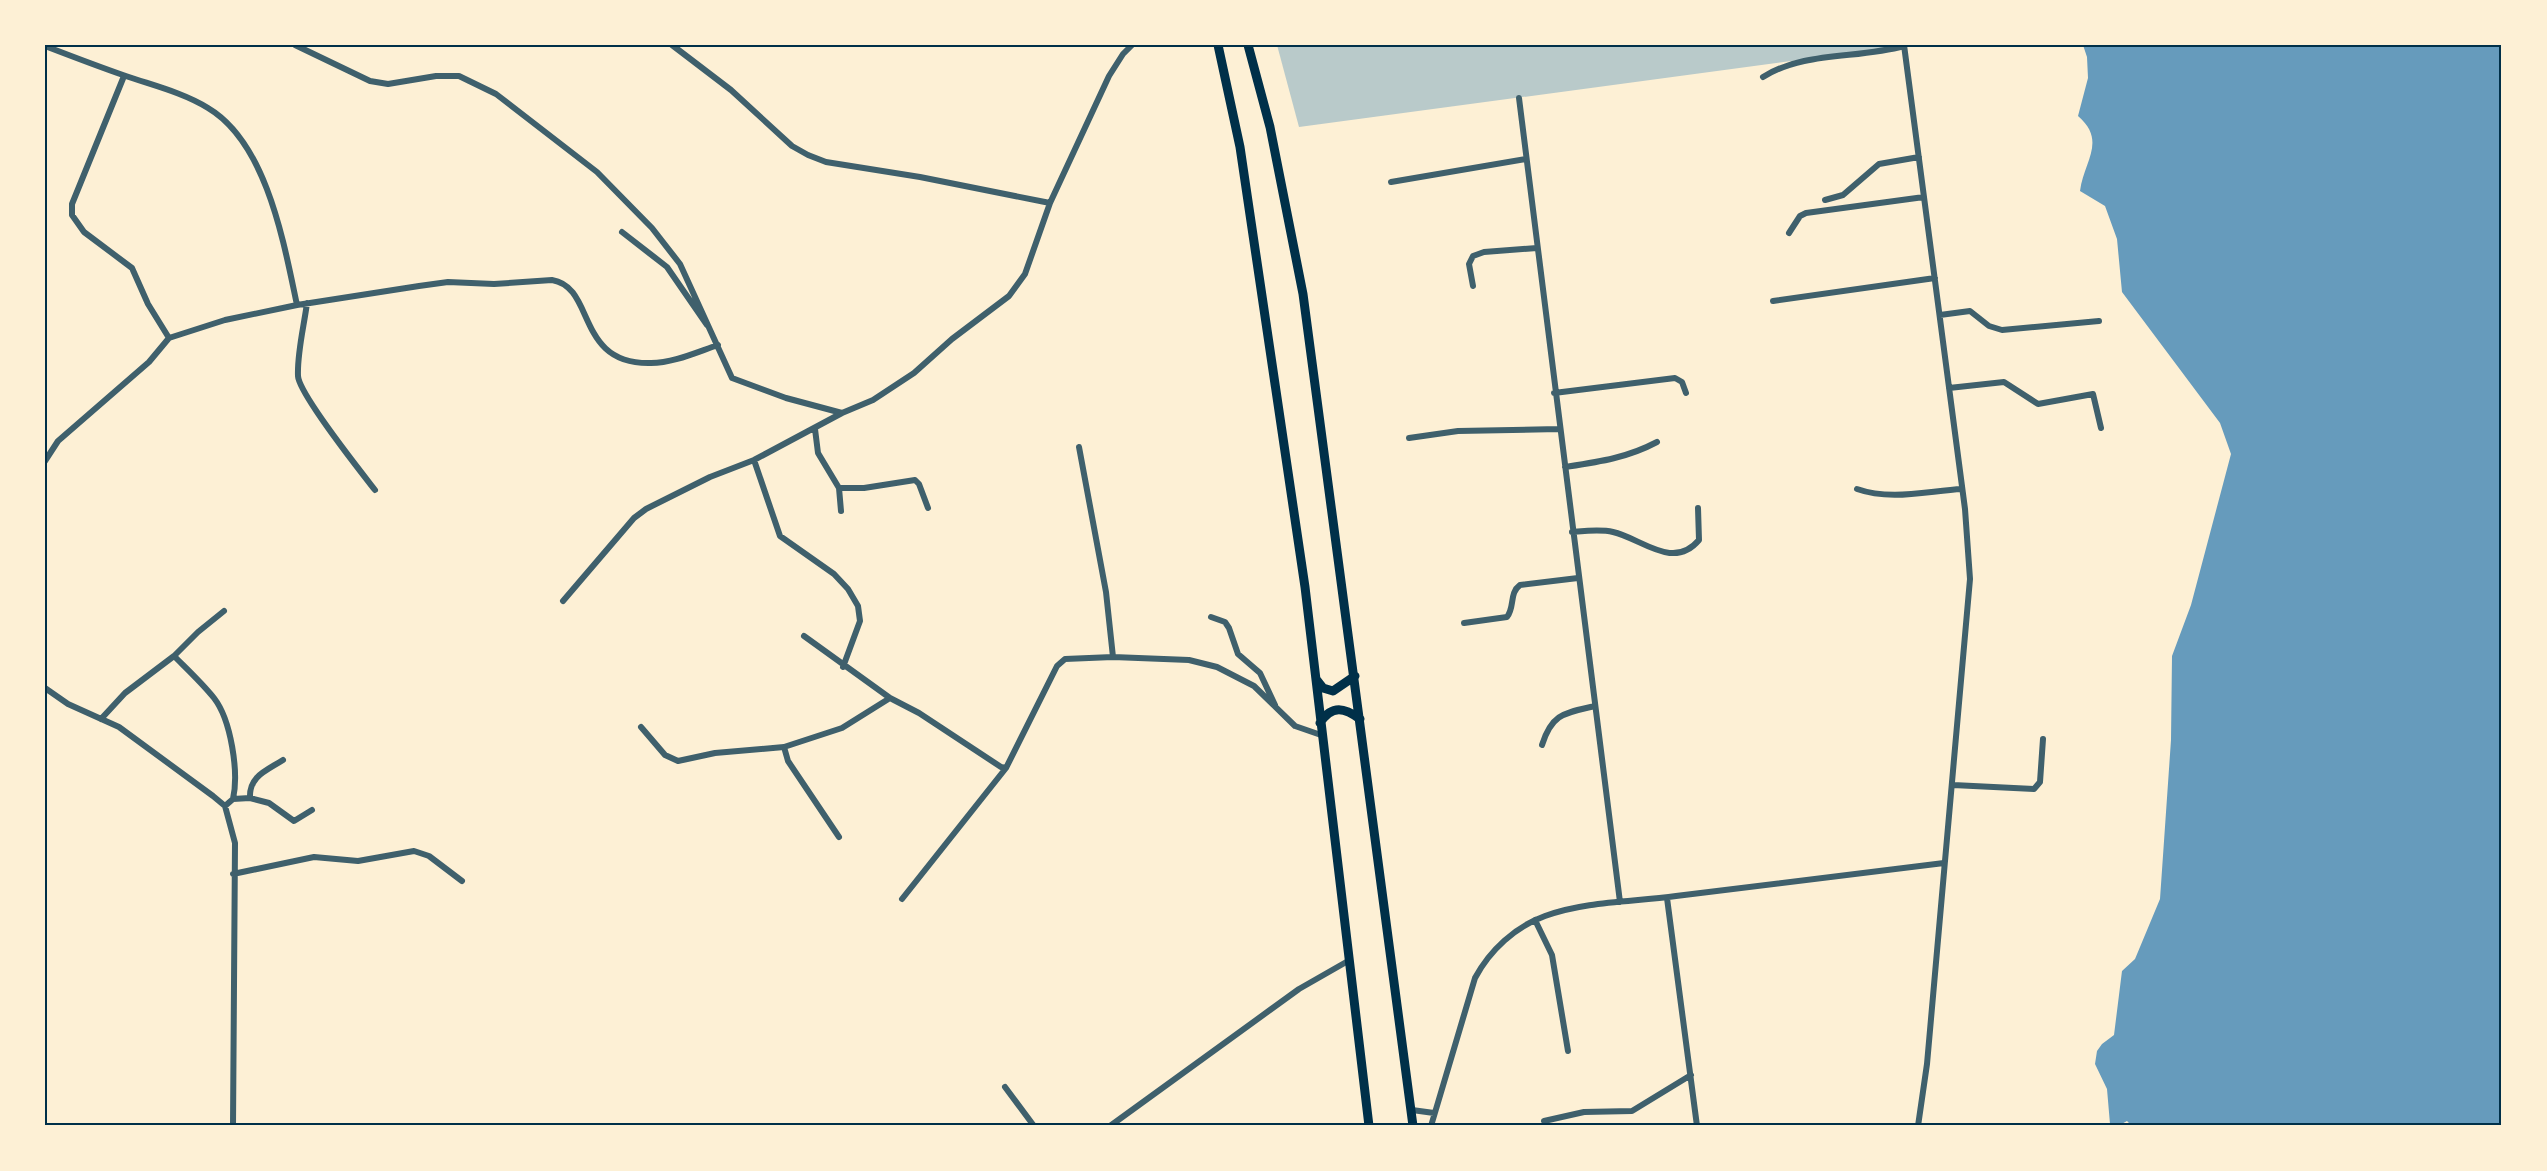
<svg xmlns="http://www.w3.org/2000/svg" width="2547" height="1171" font-family="Inter,sans-serif">
	<style>
		.green { fill: #b9caca }
		.water { fill: #669bbc }
		.lines { fill: none; stroke-linecap: round; stroke-linejoin: round }
		.minor { stroke: #3f606c; stroke-width: 6 }
		.primary { stroke: #003049; stroke-width: 9 }
		.neatline { fill: none; stroke: #003049; stroke-width: 2 }
	</style>
	<rect width="100%" height="100%" fill="#fdf0d5"/>
	<!-- green -->
	<path class="green" d="M1277 45H1904V46L1299 127Z"/>
	<!-- water -->
	<path class="water" d="M2083 45H2502V1126H2132L2127 1121 2118 1126 2110 1124 2107 1089 2095 1064 2097 1051 2102 1044 2114 1035 2122 971 2135 959 2160 899 2171 740 2172 656 2191 605 2231 454 2220 423 2122 292 2117 239 2105 206 2080 191C2084 161 2107 141 2078 116L2088 78 2087 57Z"/>
	<g class="lines">
		<!-- minor -->
		<path class="minor" d="M295 45 370 81 388 84 436 76H459L496 94 597 172 652 228 680 264 732 378 786 398 842 413
			M672 45 731 90 792 146 808 155 826 162 920 177 1050 203
			M1904 45 1965 509 1970 579 1927 1064 1918 1126
			M45 46C71 56 97 66 123 75 151 85 182 92 208 108 267 143 284 244 297 305
			M124 76 72 204V215L84 232 132 268 148 304 169 338
			M1763 77C1804 51 1858 59 1904 46
			M1519 98 1620 902
			M1391 182 1526 159
			M1825 200 1843 195 1879 164 1919 157
			M622 232 667 267 707 325
			M1789 233 1800 216 1806 213 1924 197
			M1473 286 1469 264 1473 256 1484 252 1537 248
			M1773 301 1935 278
			M307 303C304 326 297 353 298 376 299 394 361 472 375 490
			M1940 315 1970 311 1989 326 2002 330 2099 321
			M169 338 225 320 297 305 419 286 448 282 494 284 552 280C596 287 575 365 651 363 673 363 697 352 718 345
			M1949 388 2004 382 2038 404 2093 394 2101 428
			M1554 393 1675 378 1682 382 1686 393
			M815 429 818 453 839 488H864L915 480 919 484 928 508
			M1409 438 1458 431 1559 429
			M1079 447 1106 592 1113 657
			M754 460 780 536 834 574 848 589 858 606 860 621 843 667
			M45 461 58 441 149 362 169 338
			M1565 467C1598 462 1627 458 1657 442
			M839 488 841 511
			M1857 489C1891 501 1927 491 1962 489
			M1572 532C1585 531 1600 529 1613 532 1641 538 1673 571 1699 540L1698 508
			M563 601 634 518 646 509 710 477 754 460 842 413 873 400 914 373 952 339 1009 296 1025 274 1050 203 1109 76 1123 54 1132 45
			M224 611 198 632 174 656C188 670 202 683 214 698 231 720 239 772 233 799L225 806
			M1211 617 1225 622 1229 628 1238 654 1260 673 1275 705
			M1464 623 1507 617C1515 607 1509 593 1520 585L1578 578
			M804 636 890 698
			M45 688 68 704 119 727 213 796 225 806 235 843 233 1126
			M101 719 125 693 174 656
			M641 727 665 755 678 761 715 753 784 747
			M1542 745C1552 713 1565 713 1595 706
			M1953 785 2034 789 2040 782 2043 739
			M250 798C249 776 266 771 283 760
			M233 799 250 798 269 803 294 821 312 810
			M839 837 788 761 784 747 842 728 890 698 919 713 1001 767 1006 768 1057 666 1065 659 1113 657 1189 660 1217 667 1254 686 1295 726 1321 735
			M233 874 314 857 358 861 414 851 429 856 462 881
			M1667 898 1697 1126
			M902 899 1006 768
			M1535 920 1552 955 1568 1051
			M1005 1087 1034 1126
			M1412 1110 1434 1113
			M1544 1121 1584 1112 1632 1111 1691 1075
			M1110 1126 1299 989 1348 961
			M1431 1126 1475 978C1490 950 1515 927 1545 916 1586 901 1633 902 1676 896 1765 885 1854 874 1944 863"/>
		<!-- primary -->
		<path class="primary" d="M1218 45 1240 147 1305 587 1369 1126
			M1248 45 1270 127 1303 294 1413 1126
			M1316 679 1323 688 1333 691 1355 676
			M1320 723C1332 704 1345 708 1360 719"/>
	</g>
	<!-- border -->
	<rect width="2547" height="1171" fill="none" stroke="#fdf0d5" stroke-width="93"/>
	<rect x="46" y="46" width="2454" height="1078" class="neatline"/>
</svg>
